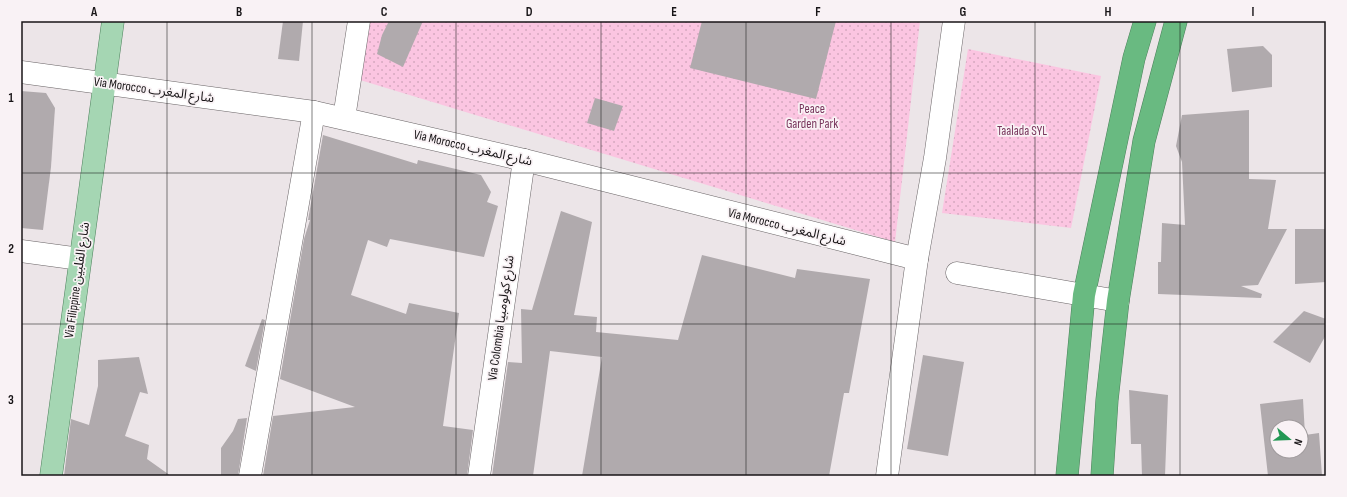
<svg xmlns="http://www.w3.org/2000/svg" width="1347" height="497" font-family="'Sofia Sans Condensed','Noto Sans Arabic',sans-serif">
  <defs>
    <pattern id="park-dots" width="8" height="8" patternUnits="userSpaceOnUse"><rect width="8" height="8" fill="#fbc5e1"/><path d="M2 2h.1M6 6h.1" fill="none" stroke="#d6a8c0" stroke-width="1.8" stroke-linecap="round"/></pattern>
  </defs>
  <rect width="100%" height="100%" fill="#ece5e8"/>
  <g fill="url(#park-dots)">
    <path d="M369,21H920L895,242L360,80Z"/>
    <path d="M968,49L1101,76L1071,228L942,213Z"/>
  </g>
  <g fill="#b0aaad" fill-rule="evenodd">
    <path d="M283,21H303L299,61L278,59Z"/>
    <path d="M389,21H423L403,67L377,54L382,35Z"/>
    <path d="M702,21H836L816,99L690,68Z"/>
    <path d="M1263,46L1272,55V87L1232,92L1227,49Z"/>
    <path d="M21,91L46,93L55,108L51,167L43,230L21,228Z"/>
    <path d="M595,98L623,106L614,131L587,123Z"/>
    <path d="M1249,110V179L1276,180L1268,229H1287L1258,285L1241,286L1262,294L1261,298L1158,294V262H1161L1162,223L1185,225L1182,162L1176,146L1182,115Z"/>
    <path d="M323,135L417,164L418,160L481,175L491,192L487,202L498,206L484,257L390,239L387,247L368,240L351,295L406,314L409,303L459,313L443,426L473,430L467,476H263L273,416L355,407L280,379L304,239L310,220H308Z"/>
    <path d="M561,211L592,222L574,315L597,317L596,332L678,340L702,255L795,278L797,269L870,279L849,393H844L829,476H582L602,357L550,351L533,476H492L508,362L522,363L521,309L532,310Z"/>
    <path d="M1295,229H1326V282L1295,284Z"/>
    <path d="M1304,311L1326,319V335L1310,363L1273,342Z"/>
    <path d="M262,319L265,320L256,371L245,366Z"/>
    <path d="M923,355L964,362L948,456L907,449Z"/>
    <path d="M139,357L148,394L140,392L125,436L149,445L147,459L171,476H64L71,419L89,425L98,386V360Z"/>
    <path d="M1129,390L1168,395L1165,476H1142L1141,444H1131Z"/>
    <path d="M1303,399L1305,435L1319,433L1322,476H1268L1260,404ZM1277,427H1301V451H1277Z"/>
    <path d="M247,418L238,476H221V448L233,431L238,419Z"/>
  </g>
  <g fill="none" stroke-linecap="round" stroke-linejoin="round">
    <g stroke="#696466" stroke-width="23">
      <g id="minor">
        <path d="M21,72L314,112L524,160L917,259"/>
        <path d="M344,118L359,21"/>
        <path d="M21,251L80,259"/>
        <path d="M957,273L1118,301"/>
        <path d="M250,476L314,112"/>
        <path d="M479,476L524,160"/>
        <path d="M887,476L917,259L935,158L954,21"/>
      </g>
    </g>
    <g stroke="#4d805c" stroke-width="23">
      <path id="major" d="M51,476L113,21"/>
    </g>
    <g stroke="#4d805c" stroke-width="23">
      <g id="highway">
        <path d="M1067,476L1084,295L1134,58L1145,21"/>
        <path d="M1102,476L1107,400L1118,301L1144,141L1176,21"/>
      </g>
    </g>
    <use href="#minor" stroke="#fff" stroke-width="22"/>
    <use href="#major" stroke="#a5d6b3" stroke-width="22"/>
    <use href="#highway" stroke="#69ba81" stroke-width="22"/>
  </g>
  <path fill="none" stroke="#181517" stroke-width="1" stroke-opacity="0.55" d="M167,21V476M312,21V476M456,21V476M601,21V476M746,21V476M891,21V476M1035,21V476M1180,21V476M21,173H1326M21,324H1326"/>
  <g text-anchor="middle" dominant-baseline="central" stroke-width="3.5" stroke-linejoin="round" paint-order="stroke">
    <g font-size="13" fill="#181517" stroke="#f9f2f5">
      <text transform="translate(154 90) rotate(8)">Via Morocco شارع المغرب</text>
      <text transform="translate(473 148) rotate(13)">Via Morocco شارع المغرب</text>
      <text transform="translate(787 227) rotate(14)">Via Morocco شارع المغرب</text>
      <text transform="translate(77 280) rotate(-82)">Via Filippine شارع الفلبين</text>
      <text transform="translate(501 318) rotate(-82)">Via Colombia شارع كولومبيا</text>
    </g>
    <g font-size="13" fill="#78355c" stroke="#f9f2f5">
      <text x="812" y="109">Peace<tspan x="812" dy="15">Garden Park</tspan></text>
      <text x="1022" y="131">Taalada SYL</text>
    </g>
  </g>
  <rect width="1347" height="497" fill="none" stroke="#f9f2f5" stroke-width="44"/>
  <g transform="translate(1289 439) rotate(109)"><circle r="19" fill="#f9f2f5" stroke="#9f9a9c"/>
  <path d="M0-3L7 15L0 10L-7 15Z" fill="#229753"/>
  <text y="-6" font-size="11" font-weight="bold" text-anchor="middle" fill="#181517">N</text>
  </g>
  <rect x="22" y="22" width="1303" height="453" fill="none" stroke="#181517" stroke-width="1.5"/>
  <g font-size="13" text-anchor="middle" font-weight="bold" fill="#181517">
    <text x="94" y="16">A</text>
    <text x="239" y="16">B</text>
    <text x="384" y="16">C</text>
    <text x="529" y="16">D</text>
    <text x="674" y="16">E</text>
    <text x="818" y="16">F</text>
    <text x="963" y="16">G</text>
    <text x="1108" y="16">H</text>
    <text x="1253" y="16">I</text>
    <text x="11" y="102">1</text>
    <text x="11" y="253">2</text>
    <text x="11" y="404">3</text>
  </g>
</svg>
